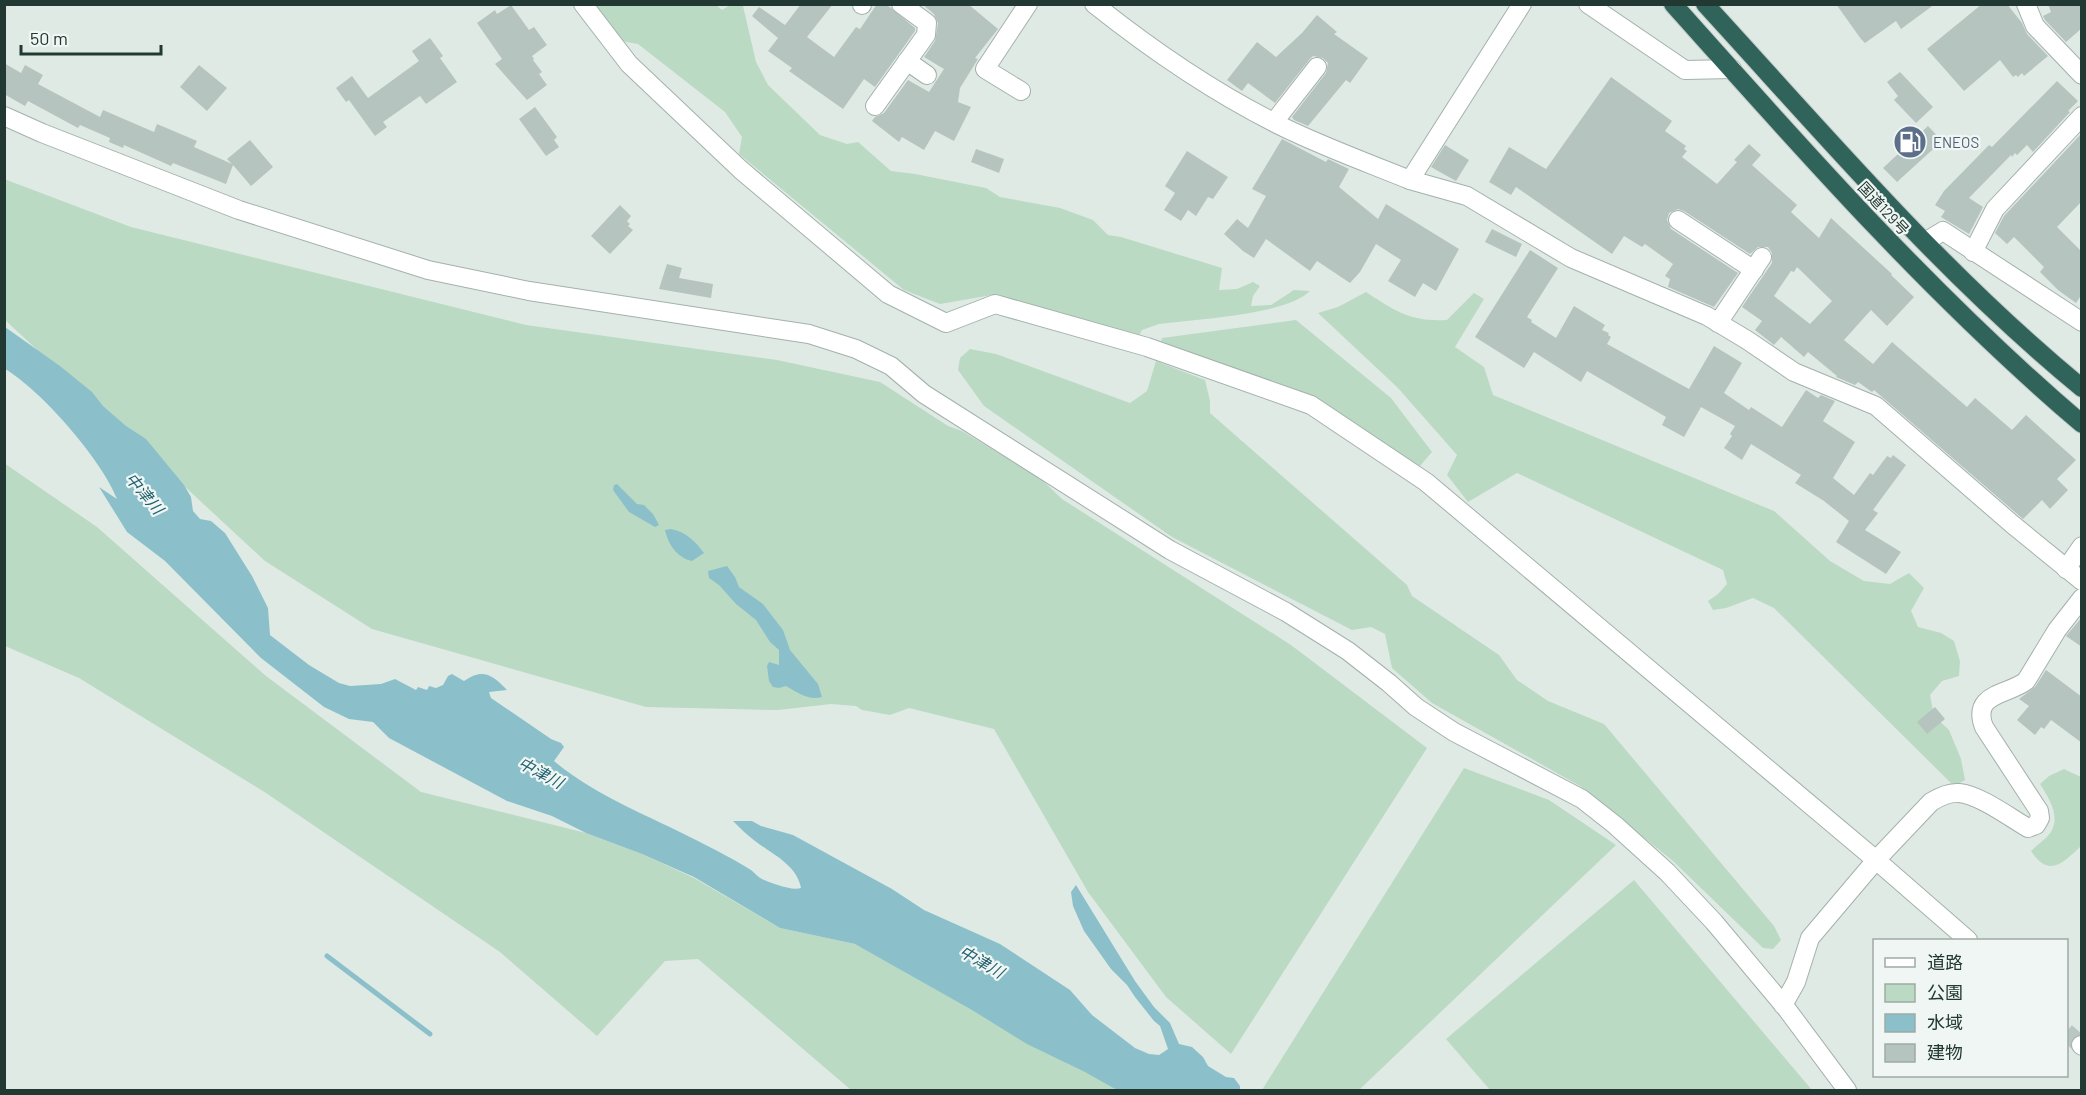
<svg xmlns="http://www.w3.org/2000/svg" width="2086" height="1095" font-family="Barlow,'Noto Sans JP',sans-serif">
  <rect width="100%" height="100%" fill="#e0eae5"/>
  <g fill="#badac3">
    <path d="M715,4L722,10L730,5L743,6L756,62L768,85L820,135L847,144L858,142L891,171L915,174L986,188L1000,197L1060,208L1093,220L1108,235L1121,237L1222,268L1219,290L1237,289L1253,282L1260,286L1253,296L1251,306L1271,305L1294,290L1310,291C1286,315 1195,319 1159,324L1142,330L1139,336L992,295L940,304L904,290L739,154L742,137L725,112L638,44L621,41L592,5Z"/>
    <path d="M4,179L131,227L526,325L777,360L880,382L948,426L962,431L1041,479L1062,499L1291,645L1427,748L1231,1054L1166,997L1088,892L994,729L909,708L890,715L862,710L856,706L831,704L778,710L646,707L372,629L265,561L5,320Z"/>
    <path d="M1366,292C1395,311 1411,322 1447,320L1474,293L1484,299L1455,347L1484,367L1493,395L1774,511L1830,561L1864,581L1890,584L1909,573L1924,588L1911,611L1918,627L1941,633L1954,641L1960,661L1959,676L1942,681L1930,695L1934,716L1949,730L1961,759L1965,780L1954,786L1774,608L1753,598L1726,608L1713,610L1708,601L1718,594L1727,584L1723,570L1517,473L1468,502L1447,475L1457,455L1398,388L1318,313L1338,307Z"/>
    <path d="M1296,320L1391,398L1432,452L1420,466L1310,398L1160,344L1162,338Z"/>
    <path d="M970,349L996,354L1130,403L1147,391L1156,361L1205,380L1210,401V413L1407,585L1412,596L1499,655L1517,680L1548,701L1604,724L1774,926L1781,940L1773,949L1763,948L1673,861L1580,786L1432,703L1392,668L1385,634L1371,627L1352,630L1172,537L984,406L958,370L960,358Z"/>
    <path d="M4,463L97,527L266,676L421,792L586,833L642,854L694,878L780,928L855,944L1068,1011L1115,1090H851L698,959L665,961L597,1036L500,952L266,793L79,678L5,646Z"/>
    <path d="M1464,768L1549,800L1616,845L1359,1090H1262Z"/>
    <path d="M2064,769L2081,777V846C2064,862 2049,879 2031,851C2037,845 2049,837 2052,830C2060,814 2048,797 2040,784L2049,776Z"/>
    <path d="M1634,880L1812,1090H1490L1446,1039Z"/>
  </g>
  <g fill="#8bc0cb">
    <path d="M5,327L60,366L92,392L103,406L126,426L146,439L184,485L191,497L193,511L200,519L211,521L225,533L252,576L268,608L270,635L309,665L339,683L350,686L381,684L395,679L416,690L418,687L427,690L429,686L436,688L443,685L448,676L452,674L464,681C482,668 492,674 507,690L489,692L491,698L551,739L561,743L564,747L554,761C597,797 650,816 698,841C716,850 735,860 751,870C755,873 758,877 762,879C771,883 791,891 801,888C797,865 772,854 755,841C747,835 740,828 733,821H752L761,826L793,835L892,889L924,910L1000,944L1070,990L1092,1015L1135,1048L1149,1054L1159,1055L1168,1049L1160,1026L1154,1021L1135,997L1127,985L1111,969L1084,931L1073,906L1071,892L1076,885L1135,981L1154,1007L1170,1023L1179,1044L1192,1047L1203,1057L1208,1066L1226,1077L1234,1078L1240,1086V1090H1117L1085,1072L1027,1044L972,1010L855,944L780,928L694,877L642,854L586,833L552,816L507,801L389,738L373,722L349,719L324,707L261,658L165,561L127,532L99,487L117,499C102,460 41,390 5,369Z"/>
    <path d="M617,484L637,504L644,505L653,514L659,525L655,527L629,512L613,490L614,485Z"/>
    <path d="M671,529C686,532 695,541 704,553L692,561C677,558 668,544 665,530Z"/>
    <path d="M727,566L735,577L739,587L763,604L783,630L790,650L818,684L822,697C808,701 797,692 786,686L779,688L773,687L769,681L767,666L769,662L779,665V650L770,642L756,620L736,604L719,585L709,578L708,571Z"/>
  </g>
  <g fill="none" stroke-linecap="round" stroke-linejoin="round">
    <path stroke="#8bc0cb" stroke-width="5" d="M327,956L430,1034"/>
  </g>
  <g fill="#b5c4be" fill-rule="evenodd">
    <path d="M801,4H833L807,37L834,57L856,27L860,29L877,4H885L891,8L915,28V31L875,87L864,79L843,109L789,71L792,68L768,51L778,38L752,16L759,7L785,25Z"/>
    <path d="M922,4H968L998,29L975,58L978,59L960,88L958,102L971,107L954,141L935,131L924,150L902,137L899,142L872,121L875,117L884,113L908,80L929,92L944,69L924,57L935,41L938,23L934,14Z"/>
    <path d="M1836,4H1935L1901,29L1896,21L1865,43L1861,39Z"/>
    <path d="M1982,4H2007L2022,23L2027,34L2048,56L2024,76L2022,73L2018,77L2016,75L2013,77L2000,60L1964,91L1927,49Z"/>
    <path d="M2048,4H2082V28L2066,42L2045,20L2043,16L2051,12Z"/>
    <path d="M511,5L529,30L534,27L547,45L532,56L534,59L533,60L542,72L539,74L547,85L527,100L495,64L502,59L477,23L495,10L497,14Z"/>
    <path d="M1317,15L1337,32L1334,34L1368,58L1350,83L1346,80L1308,126L1294,120L1292,117L1326,73L1328,63L1323,58L1313,56L1309,60L1275,103L1248,83L1242,91L1227,80L1257,42L1276,57L1302,33Z"/>
    <path d="M430,38L443,56L440,58L457,82L426,104L420,96L383,122L387,127L375,136L349,100L346,102L336,88L352,76L368,98L419,61L412,51Z"/>
    <path d="M4,63L21,73L25,65L43,75L38,84L100,117L103,110L154,132L157,124L197,141L194,147L232,164L227,159L250,140L273,167L251,186L233,165L226,184L173,163L171,166L124,145L123,148L109,142L110,138L80,125L78,128L28,101L25,106L4,94Z"/>
    <path d="M199,65L227,88L207,111L180,87Z"/>
    <path d="M1900,72L1933,107L1916,123L1894,100L1898,96L1887,82Z"/>
    <path d="M1611,77L1672,121L1665,131L1686,146L1684,149L1687,151L1682,157L1717,184L1737,162L1734,160L1749,144L1761,155L1752,165L1797,205L1791,212L1819,238L1831,218L1892,274L1891,275L1914,297L1887,326L1871,310L1844,340L1873,364L1892,342L1967,407L1975,398L2012,430L2026,415L2076,460L2057,479L2068,490L2050,509L2042,500L2023,519L1874,390L1872,392L1858,382L1855,385L1836,377L1837,376L1808,352L1804,357L1781,337L1774,345L1755,330L1762,321L1742,307L1772,263V253L1768,247H1758L1750,254L1684,211L1678,209L1669,213L1667,220L1671,229L1738,273L1714,307L1668,287L1670,279L1665,276L1673,264L1645,244L1642,247L1624,236L1612,254L1516,187L1511,195L1489,182L1509,147L1546,169ZM1797,267L1832,301L1810,324L1774,296L1791,271L1794,272Z"/>
    <path d="M2057,81L2078,101L2068,111L2070,112L2033,152L2027,145L2017,155L2015,153L2012,157L2011,155L1969,198L1983,207L1969,234L1941,217L1945,211L1935,205L1944,191L1989,145L1992,147Z"/>
    <path d="M535,107L557,137L554,140L559,147L546,156L519,119Z"/>
    <path d="M1928,126L1942,141L1897,182L1883,168Z"/>
    <path d="M2082,133V201L2057,227L2082,252V294L2076,303L2058,290L2040,272L2044,267L2014,237L2007,244L1995,233L2004,216Z"/>
    <path d="M1282,139L1326,162L1328,159L1349,169L1339,187L1378,219L1386,204L1459,249L1436,291L1423,283L1415,297L1388,281L1401,260L1376,244L1360,272L1350,283L1317,261L1310,271L1266,239L1254,258L1243,251L1224,234L1237,219L1248,228L1266,196L1252,189Z"/>
    <path d="M1445,145L1469,160L1456,181L1431,167Z"/>
    <path d="M976,149L1004,159L999,173L971,162Z"/>
    <path d="M1187,151L1228,177L1213,199L1208,197L1196,216L1188,210L1181,221L1164,210L1175,193L1165,186Z"/>
    <path d="M620,205L631,216L627,221L630,224L628,226L633,230L610,254L591,236Z"/>
    <path d="M1492,229L1522,244L1516,257L1485,242Z"/>
    <path d="M1530,250L1558,268L1527,317L1532,320L1531,322L1556,338L1574,306L1605,325L1602,330L1609,333L1608,335L1611,337L1607,344L1689,389L1714,346L1742,363L1724,393L1749,410L1751,407L1782,427L1806,390L1818,398L1821,395L1835,401L1823,421L1855,442L1833,478L1854,495L1870,473L1873,475L1887,456L1891,458L1893,455L1906,465L1873,510L1878,513L1865,530L1901,552L1886,574L1836,542L1849,521L1824,501L1795,483L1801,475L1751,444L1742,460L1724,448L1732,436L1730,434L1735,426L1701,407L1684,437L1662,425L1666,417L1587,371L1581,382L1534,352L1524,368L1475,337Z"/>
    <path d="M667,264L682,268L679,278L713,284L711,298L659,289Z"/>
    <path d="M2082,617V647L2066,636Z"/>
    <path d="M2046,670L2082,697V743L2051,720L2044,729L2041,727L2035,735L2017,720L2029,706L2019,699L2035,687Z"/>
    <path d="M1935,707L1945,719L1927,734L1917,722Z"/>
  </g>
  <g fill="none" stroke-linecap="round" stroke-linejoin="round">
    <path stroke="#bac6c1" stroke-width="18" stroke-dasharray="18 9" stroke-linecap="butt" d="M2066,1032L2081,1045"/>
    <g stroke="#a3b1ac" stroke-width="20">
      <g id="minor">
        <path d="M583,4L629,64L741,170L888,294L946,323L995,304L1147,347L1311,405L1426,482L1876,860L1968,940"/>
        <path d="M1094,4C1153,51 1216,94 1283,127C1324,147 1368,163 1410,180L1522,4"/>
        <path d="M1588,4L1685,70L1732,69"/>
        <path d="M2026,4L2035,26L2082,75"/>
        <path d="M862,5V4"/>
        <path d="M907,61L927,75"/>
        <path d="M1021,91L985,69L1028,4"/>
        <path d="M875,106L926,35L927,23L901,4"/>
        <path d="M4,116L42,133L239,210L428,270L529,291L809,334L856,349L891,366L924,394L1170,550L1286,612L1348,651L1389,683L1416,707L1454,732L1582,799L1615,825L1667,872L1714,922L1786,1008L1847,1090"/>
        <path d="M1274,122L1317,67"/>
        <path d="M1410,180L1467,196L1571,258L1707,316L1747,340L1794,372L1876,406L2012,524L2082,581"/>
        <path d="M1678,220L1754,270"/>
        <path d="M1925,242L1943,231L2082,322"/>
        <path d="M1973,252L1995,209L2082,116"/>
        <path d="M1718,323L1762,257"/>
        <path d="M2066,569L2082,546"/>
        <path d="M1783,1005L1796,982L1810,938L1876,860L1931,802C1939,797 1949,792 1959,793C1980,795 2009,817 2028,828L2036,825L2040,818L2039,811L1984,727C1971,693 2008,695 2026,681L2057,630L2082,598"/>
        <path d="M2081,1045L2082,1046"/>
      </g>
    </g>
    <g stroke="#c1c7c6" stroke-width="20">
      <g id="highway">
        <path d="M1673,4C1803,150 1933,297 2082,424"/>
        <path d="M1705,4C1826,136 1943,274 2082,388"/>
      </g>
    </g>
    <use href="#minor" stroke="#fff" stroke-width="18"/>
    <use href="#highway" stroke="#30635a" stroke-width="18"/>
  </g>
  <defs>
    <g id="fuel-disc" transform="scale(1.725)"><circle r="9.5" fill="#5c6f8a" stroke="#f0f6f3"/><path d="M-5.5-6h7V0h2V4h1.3V-2.5L3-4.5l.8-.8L6-3V5H2.5V1h-1V6h-7ZM-4.2-4.7v3.2H.2V-4.7Z" fill="#fff"/></g>
  </defs>
  <g fill-rule="evenodd">
    <use href="#fuel-disc" x="1910" y="142"/>
  </g>
  <g text-anchor="middle" dominant-baseline="central" stroke-width="4.5" stroke-linejoin="round" paint-order="stroke">
    <g font-size="15" fill="#4e5e75" stroke="#f0f6f3" text-anchor="start">
      <text x="1933" y="142">ENEOS</text>
    </g>
    <g font-size="15" fill="#223833" stroke="#f0f6f3">
      <text transform="translate(1884 208) rotate(47)">国道129号</text>
    </g>
    <g font-size="16" font-style="italic" fill="#206070" stroke="#f0f6f3">
      <text transform="translate(145 493) rotate(50)">中津川</text>
      <text transform="translate(541 772) rotate(28)">中津川</text>
      <text transform="translate(982 961) rotate(30)">中津川</text>
    </g>
  </g>
  <rect width="2086" height="1095" fill="none" stroke="#223833" stroke-width="12"/>
  <rect x="1873" y="939" width="195" height="138" fill="#f0f6f3" stroke="#9eaaa6" stroke-width="1.5"/>
  <rect x="1885" y="958" width="30" height="9" fill="#ffffff" stroke="#9eaaa6" stroke-width="1.5"/>
  <text x="1927" y="969" font-size="18" fill="#223833">道路</text>
  <rect x="1885" y="984" width="30" height="18" fill="#badac3" stroke="#9eaaa6" stroke-width="1.5"/>
  <text x="1927" y="999" font-size="18" fill="#223833">公園</text>
  <rect x="1885" y="1014" width="30" height="18" fill="#8bc0cb" stroke="#9eaaa6" stroke-width="1.5"/>
  <text x="1927" y="1029" font-size="18" fill="#223833">水域</text>
  <rect x="1885" y="1044" width="30" height="18" fill="#b5c4be" stroke="#9eaaa6" stroke-width="1.5"/>
  <text x="1927" y="1059" font-size="18" fill="#223833">建物</text>
  <path d="M21 45v9h140v-9" fill="none" stroke="#223833" stroke-width="3"/>
  <text x="30" y="45" font-size="18" fill="#223833" stroke="#f0f6f3" stroke-width="4.5" paint-order="stroke">50 m</text>
</svg>
